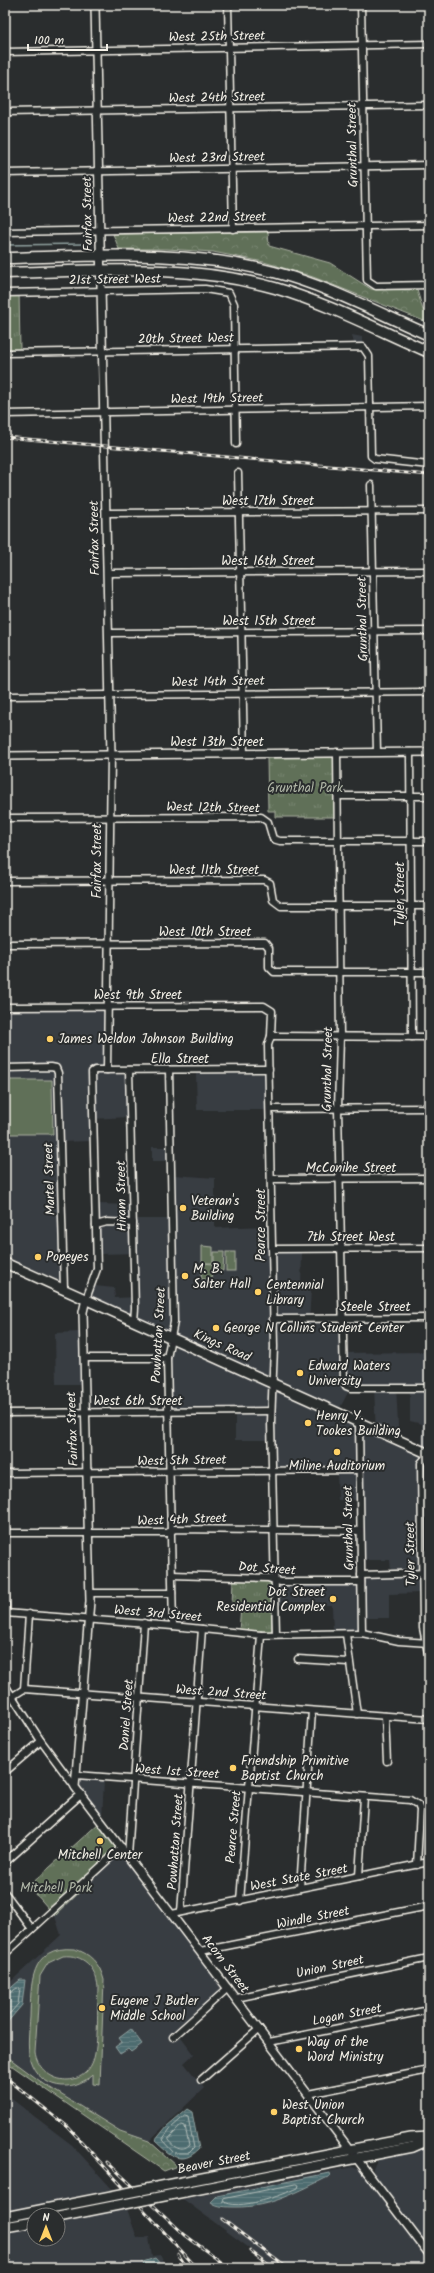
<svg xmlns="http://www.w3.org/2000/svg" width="434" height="2273" font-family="Kalam,sans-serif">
  <defs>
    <pattern id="forest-crowns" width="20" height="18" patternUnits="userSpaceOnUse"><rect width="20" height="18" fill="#607059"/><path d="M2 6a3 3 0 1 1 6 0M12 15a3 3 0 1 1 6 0" fill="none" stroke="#778571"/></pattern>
    <pattern id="park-tufts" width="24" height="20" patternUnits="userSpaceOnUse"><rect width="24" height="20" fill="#607059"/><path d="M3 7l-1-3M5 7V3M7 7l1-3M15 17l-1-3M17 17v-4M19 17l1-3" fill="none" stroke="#778571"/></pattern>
    <pattern id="water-rules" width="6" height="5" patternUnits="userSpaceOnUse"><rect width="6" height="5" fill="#4d6c6f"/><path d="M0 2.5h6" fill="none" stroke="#678184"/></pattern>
  </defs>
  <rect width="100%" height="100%" fill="#2a2d2e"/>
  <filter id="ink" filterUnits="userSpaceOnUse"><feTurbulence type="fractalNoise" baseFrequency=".025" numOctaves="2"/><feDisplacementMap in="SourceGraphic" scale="8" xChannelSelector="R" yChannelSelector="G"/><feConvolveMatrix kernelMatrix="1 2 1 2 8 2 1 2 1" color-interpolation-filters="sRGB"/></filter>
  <g filter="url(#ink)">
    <g fill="#393d43" fill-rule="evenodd">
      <path d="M352,335L362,337V343L354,344Z"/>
      <path d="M5,1009H105V1074L127,1075L129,1117L91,1119V1141L58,1142L60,1281L5,1257Z"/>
      <path d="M196,1074H264L267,1075L268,1110H197Z"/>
      <rect x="152" y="1147" width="16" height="14"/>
      <path d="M174,1175L215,1178V1228L268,1226L269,1252L302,1253L301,1285L311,1289L309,1321L336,1322L340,1327L341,1353L429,1352V1558L426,1559V1569L391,1571L390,1560H363L362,1500H338L337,1468H275L274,1440H235V1408L172,1407L170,1355L176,1346L178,1335L91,1296L95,1286L114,1288L115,1298L139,1297L137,1253L99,1254L97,1204L131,1205L132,1219H170ZM352,1385H374L376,1435L335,1417ZM396,1385H410V1421L422,1424V1445L414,1453L399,1446Z"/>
      <path d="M79,1332L81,1384H56L55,1333Z"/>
      <path d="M418,1575L419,1593L389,1594V1618H359V1630L333,1631L332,1605H278V1585L364,1584L365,1577Z"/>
      <path d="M80,1777L104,1779L102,1818L79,1788Z"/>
      <path d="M121,1852L225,1987L175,2029L194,2054L184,2063L204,2088L149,2141L120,2131L44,2084L5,2055V1987L61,1935L55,1916Z"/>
      <path d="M5,2094L72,2145L112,2189L5,2212Z"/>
      <path d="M429,2147V2249L374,2174L373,2169L377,2160L384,2157Z"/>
      <path d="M352,2167L360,2170L366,2177L429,2259V2268H276L183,2199ZM330,2176L287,2197L244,2208Z"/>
      <path d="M127,2209L137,2238L149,2237L152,2256L160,2255L167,2268H5V2231L34,2225V2239H58V2222Z"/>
    </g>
    <g fill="#607059" stroke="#aab0a0" fill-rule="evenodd">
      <path d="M5,1080H52L53,1134H5Z"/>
      <path d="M202,1246L213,1247V1263H202Z"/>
      <path d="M214,1252H224L223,1271H214Z"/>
      <rect x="226" y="1252" width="9" height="19"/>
      <path d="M202,1263L213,1264L212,1280L201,1279Z"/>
      <path d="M74,1949C90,1953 100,1964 104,1980L100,2085L93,2084V2074C73,2094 39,2089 30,2060C27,2046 29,2031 30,2017C31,1985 29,1945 74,1949ZM63,1956C83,1954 96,1967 98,1987C97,2006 99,2045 93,2061C81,2092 39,2082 35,2052L40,1976L48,1963Z"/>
    </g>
    <g fill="url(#forest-crowns)" stroke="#aab0a0">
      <path d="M268,232L269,246L330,263L371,289L417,290L423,310H429V323L313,277L264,262L213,252L167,249H119L113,234Z"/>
      <path d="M5,2055L44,2084L120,2131L149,2141L177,2166L164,2171L5,2061Z"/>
    </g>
    <g fill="url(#park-tufts)" stroke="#aab0a0">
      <path d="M5,290H19L20,350H5Z"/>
      <path d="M335,756V817H275V811H268L267,758Z"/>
      <path d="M233,1580L270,1581L272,1584V1633L239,1631L241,1606L232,1605Z"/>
      <path d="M99,1823L121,1852L55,1916L29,1886Z"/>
    </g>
    <g fill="url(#water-rules)" stroke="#90a19f">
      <path d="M20,1980H25L22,2005L5,2025V1993Z"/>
      <path d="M131,2029L142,2044L131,2052L128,2049L120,2054L115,2047L122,2042L119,2038Z"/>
      <path d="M187,2109L192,2112L199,2149C181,2167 170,2155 155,2141L167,2126Z"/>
      <path d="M329,2173L330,2176C299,2191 270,2208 235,2207C227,2207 217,2207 211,2202L217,2196Z"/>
      <path d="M155,2258L164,2268H144L143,2262Z"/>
    </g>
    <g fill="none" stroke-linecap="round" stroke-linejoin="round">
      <g stroke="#b1bcb8" stroke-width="1">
        <path d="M5,1996L17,1988L20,1989L18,2004L5,2019"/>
        <path d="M185,2116L188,2117L194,2148L189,2153H174L162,2140L170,2129Z"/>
        <path d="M182,2125L185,2126L189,2146C182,2153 173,2147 168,2140Z"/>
        <path d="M296,2184L299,2185L298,2188C283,2195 237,2212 223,2201L224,2199Z"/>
      </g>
      <path stroke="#90a19f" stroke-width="1.5" d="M5,245L84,244"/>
      <g stroke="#f4f1e8" stroke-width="9">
        <g id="minor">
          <path d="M228,5L233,229"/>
          <path d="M361,5L367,280L376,286L429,285"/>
          <path d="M5,52L429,44"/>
          <path d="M5,112L429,105"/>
          <path d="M5,173L429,165"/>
          <path d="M5,232L429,225"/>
          <path d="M5,293L205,289L229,293L234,304L236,444"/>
          <path d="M5,353L363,347L369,356L371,456L375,459L429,465"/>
          <path d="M5,414L429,406"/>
          <path d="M238,473L244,754"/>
          <path d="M371,485L377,752"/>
          <path d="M106,513L429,511"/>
          <path d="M108,573L429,571"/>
          <path d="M109,633L429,631"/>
          <path d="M7,696L429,692"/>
          <path d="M337,752L340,1037L338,1109L344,1382L346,1386L351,1388H429"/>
          <path d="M410,752L412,1037"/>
          <path d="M338,796H429"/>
          <path d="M5,818L261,817L268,822L273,839L280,841H429"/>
          <path d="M5,881L264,880L270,883L273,900L281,906H429"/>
          <path d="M5,944L265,943L269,948V967L274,972H429"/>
          <path d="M5,1007L264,1006L272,1011L271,1036L268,1045L274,1347L271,1422L276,1634"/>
          <path d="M271,1036L429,1037"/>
          <path d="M5,1068L51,1067L56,1068L58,1073L64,1289"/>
          <path d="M107,1070L111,755"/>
          <path d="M129,1070L135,1308L134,1321"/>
          <path d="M169,1070L174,1322L167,1358L173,1626"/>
          <path d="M270,1109L429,1108"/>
          <path d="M272,1179L429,1178"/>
          <path d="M96,1225L107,1222L133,1223"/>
          <path d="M272,1249L429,1248"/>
          <path d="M86,1299L97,1269L92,1072L95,1070L269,1069"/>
          <path d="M273,1319L429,1318"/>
          <path d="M84,1358H167"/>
          <path d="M5,1413L271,1411"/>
          <path d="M359,1422L362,1633"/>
          <path d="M429,1454L421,1463L423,1628L429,1658"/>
          <path d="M5,1473L359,1470"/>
          <path d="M5,1533H167L175,1529L360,1531"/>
          <path d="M5,1571L6,1613"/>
          <path d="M172,1575L268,1578L280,1582H361"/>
          <path d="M361,1575L429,1573"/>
          <path d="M90,1593H172"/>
          <path d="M5,1613L173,1626L261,1635L362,1633L399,1641L429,1643"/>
          <path d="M346,1634L357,1714"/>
          <path d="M298,1659L348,1662"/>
          <path d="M5,1685L41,1741L75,1787"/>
          <path d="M24,1689L29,1614"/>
          <path d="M13,1696L24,1689L429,1719"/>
          <path d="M385,1716L387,1761"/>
          <path d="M5,1772L41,1741"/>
          <path d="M76,1775L410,1800L418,1805L420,1810L417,1865"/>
          <path d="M128,1856L144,1623"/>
          <path d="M359,1876L364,1797"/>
          <path d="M300,1888L312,1711"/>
          <path d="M5,1893L32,1929"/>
          <path d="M240,1901L261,1635"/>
          <path d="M181,1912L202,1629"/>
          <path d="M172,1914L429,1862"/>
          <path d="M201,1951L429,1906"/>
          <path d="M5,1954L122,1847"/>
          <path d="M236,1998L429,1958"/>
          <path d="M173,2037L228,1988"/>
          <path d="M269,2042L429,2010"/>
          <path d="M201,2080L259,2029"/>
          <path d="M308,2094L429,2070"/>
        </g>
      </g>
      <g stroke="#f4f1e8" stroke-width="10">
        <g id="tertiary">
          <path d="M95,5L111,755"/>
          <path d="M5,756L429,752"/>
          <path d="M86,1299L83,1312L90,1601L75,1787L429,2254"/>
          <path d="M5,1862L81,1794"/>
        </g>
      </g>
      <g stroke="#f4f1e8" stroke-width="12">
        <g id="primary">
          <path d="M5,1263L429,1454"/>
          <path d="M223,2174L411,2138L429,2137"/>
          <path d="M225,2184L413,2147L429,2140"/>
          <path d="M5,2217L45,2209"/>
          <path d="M5,2227L34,2222"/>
        </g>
      </g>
      <g stroke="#f4f1e8" stroke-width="13">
        <g id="trunk">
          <path d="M5,258C95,256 186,249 274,272C328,286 378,313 429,335"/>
          <path d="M5,273C95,271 188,263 275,288C329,304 378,330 429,352"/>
        </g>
      </g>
      <use href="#minor" stroke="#2a2d2e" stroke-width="6"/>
      <use href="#tertiary" stroke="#2a2d2e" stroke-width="7"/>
      <use href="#primary" stroke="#2a2d2e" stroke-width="9"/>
      <use href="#trunk" stroke="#2a2d2e" stroke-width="10"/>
      <g stroke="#f4f1e8" stroke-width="3">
        <g id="rail">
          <path d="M5,437L429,475"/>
          <path d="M5,2077L68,2127L197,2268"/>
          <path d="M107,2162L185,2235L229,2268"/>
          <path d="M222,2219L287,2268"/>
          <path d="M250,2251L273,2268"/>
          <path d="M178,2254L187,2268"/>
        </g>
      </g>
      <use href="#rail" stroke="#2a2d2e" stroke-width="1.5" stroke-dasharray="4.5" stroke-linecap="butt"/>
      <g stroke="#f4f1e8" stroke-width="12" stroke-linecap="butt">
        <g id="primary-bridge">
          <path d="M45,2209L223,2174"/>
          <path d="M58,2217L225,2184"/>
        </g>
      </g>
      <use href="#primary-bridge" stroke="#2a2d2e" stroke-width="9"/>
    </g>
  </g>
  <g fill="#ffd166" stroke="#2a2d2e" stroke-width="1.5">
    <circle cx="50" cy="1039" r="4"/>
    <circle cx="183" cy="1208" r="4"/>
    <circle cx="38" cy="1257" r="4"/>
    <circle cx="185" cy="1276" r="4"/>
    <circle cx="258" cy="1292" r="4"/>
    <circle cx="216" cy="1328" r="4"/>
    <circle cx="300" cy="1373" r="4"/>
    <circle cx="308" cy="1423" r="4"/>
    <circle cx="337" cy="1452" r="4"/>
    <circle cx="333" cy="1599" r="4"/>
    <circle cx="233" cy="1768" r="4"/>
    <circle cx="100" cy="1841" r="4"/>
    <circle cx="102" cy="2008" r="4"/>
    <circle cx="299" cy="2049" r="4"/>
    <circle cx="274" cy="2112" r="4"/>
  </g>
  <g text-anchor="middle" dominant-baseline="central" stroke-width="4" stroke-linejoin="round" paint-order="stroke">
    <g font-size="13" fill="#f4f1e8" stroke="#2a2d2e">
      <text transform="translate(217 37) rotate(-1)">West 25th Street</text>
      <text transform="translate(217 98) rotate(-1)">West 24th Street</text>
      <text transform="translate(353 145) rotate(-91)">Grunthal Street</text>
      <text transform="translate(217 158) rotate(-1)">West 23rd Street</text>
      <text transform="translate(88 214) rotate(-91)">Fairfax Street</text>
      <text transform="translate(217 218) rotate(-1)">West 22nd Street</text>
      <text transform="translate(115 280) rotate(-1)">21st Street West</text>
      <text transform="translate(186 339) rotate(-1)">20th Street West</text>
      <text transform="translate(217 399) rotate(-1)">West 19th Street</text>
      <text x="268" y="501">West 17th Street</text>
      <text transform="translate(95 538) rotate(-91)">Fairfax Street</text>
      <text x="268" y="561">West 16th Street</text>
      <text transform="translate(363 619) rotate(-91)">Grunthal Street</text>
      <text x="269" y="621">West 15th Street</text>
      <text transform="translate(218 682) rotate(-1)">West 14th Street</text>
      <text x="217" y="742">West 13th Street</text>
      <text transform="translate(213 808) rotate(1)">West 12th Street</text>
      <text transform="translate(97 861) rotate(-90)">Fairfax Street</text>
      <text x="214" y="870">West 11th Street</text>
      <text transform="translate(400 894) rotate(-90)">Tyler Street</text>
      <text x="205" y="932">West 10th Street</text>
      <text x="138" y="995">West 9th Street</text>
      <text x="180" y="1059">Ella Street</text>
      <text transform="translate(328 1069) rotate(-89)">Grunthal Street</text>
      <text x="351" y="1168">McConihe Street</text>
      <text transform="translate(50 1179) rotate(-92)">Martel Street</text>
      <text transform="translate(122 1196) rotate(-91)">Hiram Street</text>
      <text transform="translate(261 1225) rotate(-90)">Pearce Street</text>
      <text x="351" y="1237">7th Street West</text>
      <text x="375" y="1307">Steele Street</text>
      <text transform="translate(159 1335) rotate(-87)">Powhattan Street</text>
      <text transform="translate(222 1346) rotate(24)">Kings Road</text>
      <text x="138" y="1401">West 6th Street</text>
      <text transform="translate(73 1429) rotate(-92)">Fairfax Street</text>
      <text transform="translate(182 1461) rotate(-1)">West 5th Street</text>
      <text transform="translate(182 1520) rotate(-2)">West 4th Street</text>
      <text transform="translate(349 1528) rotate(-91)">Grunthal Street</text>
      <text transform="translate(411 1554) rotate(-91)">Tyler Street</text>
      <text transform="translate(267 1569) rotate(4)">Dot Street</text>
      <text transform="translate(158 1614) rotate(5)">West 3rd Street</text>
      <text transform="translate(221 1693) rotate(4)">West 2nd Street</text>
      <text transform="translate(127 1715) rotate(-86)">Daniel Street</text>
      <text transform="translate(177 1772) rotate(4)">West 1st Street</text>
      <text transform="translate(234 1827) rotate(-85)">Pearce Street</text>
      <text transform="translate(176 1842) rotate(-86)">Powhattan Street</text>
      <text transform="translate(299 1878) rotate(-11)">West State Street</text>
      <text transform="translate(313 1918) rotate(-11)">Windle Street</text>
      <text transform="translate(225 1964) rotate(53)">Acorn Street</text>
      <text transform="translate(330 1967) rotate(-12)">Union Street</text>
      <text transform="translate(347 2015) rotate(-11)">Logan Street</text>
      <text transform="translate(214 2163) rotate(-11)">Beaver Street</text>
    </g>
    <g font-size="13" fill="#b1b7a8" stroke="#2a2d2e">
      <text x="305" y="788">Grunthal Park</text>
      <text x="56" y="1888">Mitchell Park</text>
    </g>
    <g font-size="13" fill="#f4f1e8" stroke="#2a2d2e" text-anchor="start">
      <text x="58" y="1039">James Weldon Johnson Building</text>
      <text x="191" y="1201">Veteran's<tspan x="191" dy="15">Building</tspan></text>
      <text x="46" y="1257">Popeyes</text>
      <text x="193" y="1269">M. B.<tspan x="193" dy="15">Salter Hall</tspan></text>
      <text x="266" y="1285">Centennial<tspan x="266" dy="15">Library</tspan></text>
      <text x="224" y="1328">George N Collins Student Center</text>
      <text x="308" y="1366">Edward Waters<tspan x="308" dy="15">University</tspan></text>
      <text x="316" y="1416">Henry Y.<tspan x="316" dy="15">Tookes Building</tspan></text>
      <text x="337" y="1466" text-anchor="middle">Miline Auditorium</text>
      <text x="325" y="1592" text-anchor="end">Dot Street<tspan x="325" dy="15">Residential Complex</tspan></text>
      <text x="241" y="1761">Friendship Primitive<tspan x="241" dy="15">Baptist Church</tspan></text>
      <text x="100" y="1855" text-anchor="middle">Mitchell Center</text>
      <text x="110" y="2001">Eugene J Butler<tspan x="110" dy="15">Middle School</tspan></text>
      <text x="307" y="2042">Way of the<tspan x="307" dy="15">Word Ministry</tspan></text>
      <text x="282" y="2105">West Union<tspan x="282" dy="15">Baptist Church</tspan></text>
    </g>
  </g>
  <rect width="434" height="2273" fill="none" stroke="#2a2d2e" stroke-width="20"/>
  <rect x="10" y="10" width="414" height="2253" fill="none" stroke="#f4f1e8" stroke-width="1.5" filter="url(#ink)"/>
  <g transform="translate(46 2227)"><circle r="19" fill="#2a2d2e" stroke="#7b7b78"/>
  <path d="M0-3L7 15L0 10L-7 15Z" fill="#ffd166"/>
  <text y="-6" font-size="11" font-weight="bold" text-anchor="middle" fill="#f4f1e8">N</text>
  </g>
  <path d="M28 44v6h79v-6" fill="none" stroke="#f4f1e8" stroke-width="2"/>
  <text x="34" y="44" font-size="12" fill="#f4f1e8" stroke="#2a2d2e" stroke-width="3" paint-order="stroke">100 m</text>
</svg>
